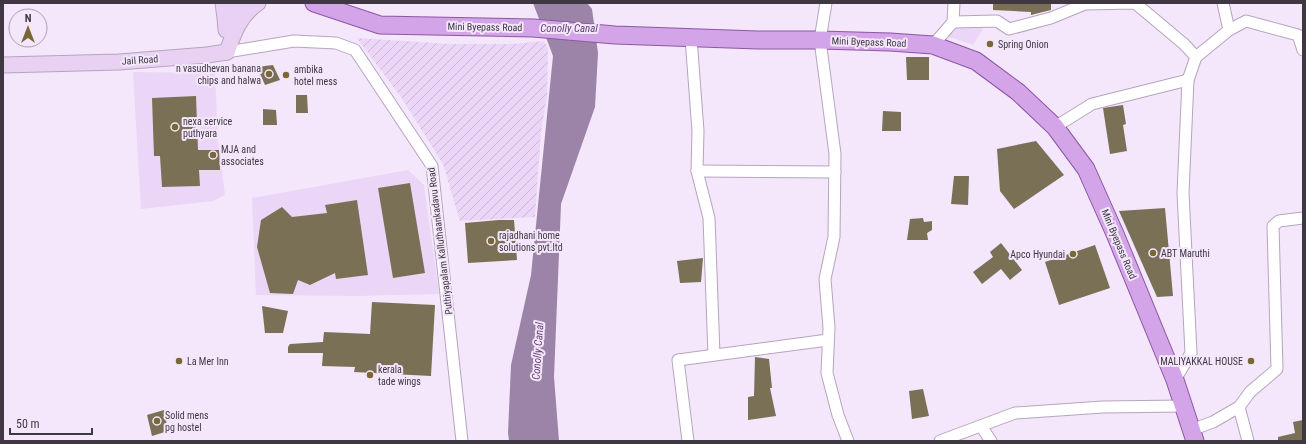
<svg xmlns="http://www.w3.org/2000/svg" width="1306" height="444" font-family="'Roboto Condensed',sans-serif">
  <defs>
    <pattern id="industrial-furrows" width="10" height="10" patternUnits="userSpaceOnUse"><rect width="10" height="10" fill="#ecd6f7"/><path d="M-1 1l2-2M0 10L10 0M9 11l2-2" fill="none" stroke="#cbb8d5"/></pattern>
  </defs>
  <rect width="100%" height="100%" fill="#f4e6fb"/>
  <g fill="#ecd6f7">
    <path d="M986,24L973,45L947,36L953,28L962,25Z"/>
    <path d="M133,72L215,73L218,141L225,195L213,201L141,209Z"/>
    <path d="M408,170L424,185L439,294L358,296L256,295L252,198Z"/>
  </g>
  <path fill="url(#industrial-furrows)" d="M357,38L450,44H513L544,41L548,48L547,96L541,132L535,217L460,221L443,164L403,100Z"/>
  <path fill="#9c84a8" d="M533,3H587L592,9L598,53L595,107L561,204L554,377L559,441H509L508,433L511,365L531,275L553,56Z"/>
  <g fill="#7a7056">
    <path d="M993,3H1051V10L1031,15V12L993,10Z"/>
    <path d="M906,57H929V80H907Z"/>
    <path d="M273,65L280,80L265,85L257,67Z"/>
    <path d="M296,95H307L308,113H296Z"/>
    <path d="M196,96L198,150H219L220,170H199L200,186L162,187L160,156H154L152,98Z"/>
    <path d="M1123,105L1126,124L1123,125L1127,151L1110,154L1103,108Z"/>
    <path d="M263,109L276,110L277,125H263Z"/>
    <path d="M883,111L901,112V131H882Z"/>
    <path d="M1036,141L1064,175L1014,209L1000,191L997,149Z"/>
    <path d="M954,176H969L968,205L951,204Z"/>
    <path d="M410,183L425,273L393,278L378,188Z"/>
    <path d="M357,200L368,275L336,279L335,273L310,285L298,280L293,294L270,293L257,247L261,220L282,207L292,217L327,213L325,205Z"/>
    <path d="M1165,208L1173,296L1157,297L1119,211Z"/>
    <path d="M923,218L924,222L932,221V230L927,233L928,240H907L910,219Z"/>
    <path d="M499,220H514L517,260L468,263L465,223Z"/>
    <path d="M1001,243L1022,270L1010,280L1001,269L982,284L973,272L993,257L990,252Z"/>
    <path d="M1095,245L1110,288L1059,305L1045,262Z"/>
    <path d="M703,258L701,282L680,283L677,261Z"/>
    <path d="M372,302L435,305L431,376L354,372L355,367L322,366L323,353H288V347L290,344L323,342L324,332L370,334Z"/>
    <path d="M262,306L288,311L283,333H265Z"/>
    <path d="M755,357L769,359L772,388H770L776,416L748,420V397L754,396Z"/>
    <path d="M923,389L929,416L912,419L909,391Z"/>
    <path d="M164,410L168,431L152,436L147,415Z"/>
    <path d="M1303,420V441H1278V437L1295,433L1293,422Z"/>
  </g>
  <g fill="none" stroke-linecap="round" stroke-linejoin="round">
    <g stroke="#b5a5be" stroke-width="13">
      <g id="street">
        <path d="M826,3L820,40L835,154L834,237L825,279L829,328L827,373L838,415L848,441"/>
        <path d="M1223,3L1229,30"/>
        <path d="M953,22L997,21L1009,29L1051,18L1085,4L1135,3L1184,44L1196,57"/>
        <path d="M691,38L698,131L697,171L709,218L714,355"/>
        <path d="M933,45L953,22L954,3"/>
        <path d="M227,52L294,41L336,43L355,50L432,166L462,441"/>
        <path d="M1188,80L1196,57L1229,30L1246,21L1298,35L1303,50"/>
        <path d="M1055,127L1092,104L1188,80L1183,193L1191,353L1175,380"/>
        <path d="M697,171L835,172"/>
        <path d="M1239,407L1248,441"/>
        <path d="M981,426L991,441"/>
        <path d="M1191,430L1213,422L1239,407L1250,392L1277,369L1273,226L1279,221L1303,218"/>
        <path d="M688,441L678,360L828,340"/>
        <path d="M940,441L1015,413L1103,407L1184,406"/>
      </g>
    </g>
    <g stroke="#b5a5be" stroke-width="17">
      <g id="secondary">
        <path d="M223,3L225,18L226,30"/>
        <path d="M230,29L237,3"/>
        <path d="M227,52C234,32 240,15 258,3"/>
        <path d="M3,65L119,62L207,55L227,52"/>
      </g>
    </g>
    <g stroke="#8c57a4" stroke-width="19">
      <path id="primary" d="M314,3L380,25L533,28L615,35L758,40H820L890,42L933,45L976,61L1018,92L1055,127L1086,169L1115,234L1175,380L1195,441"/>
    </g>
    <use href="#street" stroke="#fff" stroke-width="11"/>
    <use href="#secondary" stroke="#e9d1f3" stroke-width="15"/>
    <use href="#primary" stroke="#d3a4e8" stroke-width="17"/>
  </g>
  <g fill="#796735" stroke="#f4e6fb" stroke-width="1.5">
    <circle cx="990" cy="44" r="4"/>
    <circle cx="269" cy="74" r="4"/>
    <circle cx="286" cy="75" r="4"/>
    <circle cx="175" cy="127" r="4"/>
    <circle cx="213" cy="155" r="4"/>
    <circle cx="491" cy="241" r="4"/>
    <circle cx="1153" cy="253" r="4"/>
    <circle cx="1073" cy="254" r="4"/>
    <circle cx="179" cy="361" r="4"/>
    <circle cx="1251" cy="361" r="4"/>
    <circle cx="370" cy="375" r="4"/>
    <circle cx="157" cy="421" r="4"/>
  </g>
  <g text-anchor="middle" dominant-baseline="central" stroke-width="4" stroke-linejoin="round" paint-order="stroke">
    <g font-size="10" fill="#3f3842" stroke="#f4e6fb">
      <text transform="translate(485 27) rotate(1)">Mini Byepass Road</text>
      <text transform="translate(869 42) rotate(2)">Mini Byepass Road</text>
      <text transform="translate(140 60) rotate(-4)">Jail Road</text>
      <text transform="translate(440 241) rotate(-97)">Puthiyapalam Kalluthaankadavu Road</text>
      <text transform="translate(1119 244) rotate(67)">Mini Byepass Road</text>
    </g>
    <g font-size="10" fill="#3f3842" stroke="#f4e6fb" text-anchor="start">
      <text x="998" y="44">Spring Onion</text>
      <text x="261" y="68" text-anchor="end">n vasudhevan banana<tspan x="261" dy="12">chips and halwa</tspan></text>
      <text x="294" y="69">ambika<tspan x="294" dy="12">hotel mess</tspan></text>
      <text x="183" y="121">nexa service<tspan x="183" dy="12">puthyara</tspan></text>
      <text x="221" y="149">MJA and<tspan x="221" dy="12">associates</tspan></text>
      <text x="499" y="235">rajadhani home<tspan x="499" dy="12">solutions pvt.ltd</tspan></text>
      <text x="1161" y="253">ABT Maruthi</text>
      <text x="1065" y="254" text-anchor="end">Apco Hyundai</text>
      <text x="187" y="361">La Mer Inn</text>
      <text x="1243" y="361" text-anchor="end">MALIYAKKAL HOUSE</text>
      <text x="378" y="369">kerala<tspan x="378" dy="12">tade wings</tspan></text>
      <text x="165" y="415">Solid mens<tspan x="165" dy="12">pg hostel</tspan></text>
    </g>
    <g font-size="11" font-style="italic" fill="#654375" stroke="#f4e6fb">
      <text x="569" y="28">Conolly Canal</text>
      <text transform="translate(538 351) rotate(-86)">Conolly Canal</text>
    </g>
  </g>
  <rect width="1306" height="444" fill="none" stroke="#3f3842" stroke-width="8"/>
  <g transform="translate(28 28)"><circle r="19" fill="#f4e6fb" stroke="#aca0b1"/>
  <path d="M0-3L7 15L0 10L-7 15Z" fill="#796735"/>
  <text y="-6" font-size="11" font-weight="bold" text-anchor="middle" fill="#3f3842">N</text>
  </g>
  <path d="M10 428v6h82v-6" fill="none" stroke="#3f3842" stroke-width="2"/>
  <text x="16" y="428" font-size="12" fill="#3f3842" stroke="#f4e6fb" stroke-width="3" paint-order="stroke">50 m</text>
</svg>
